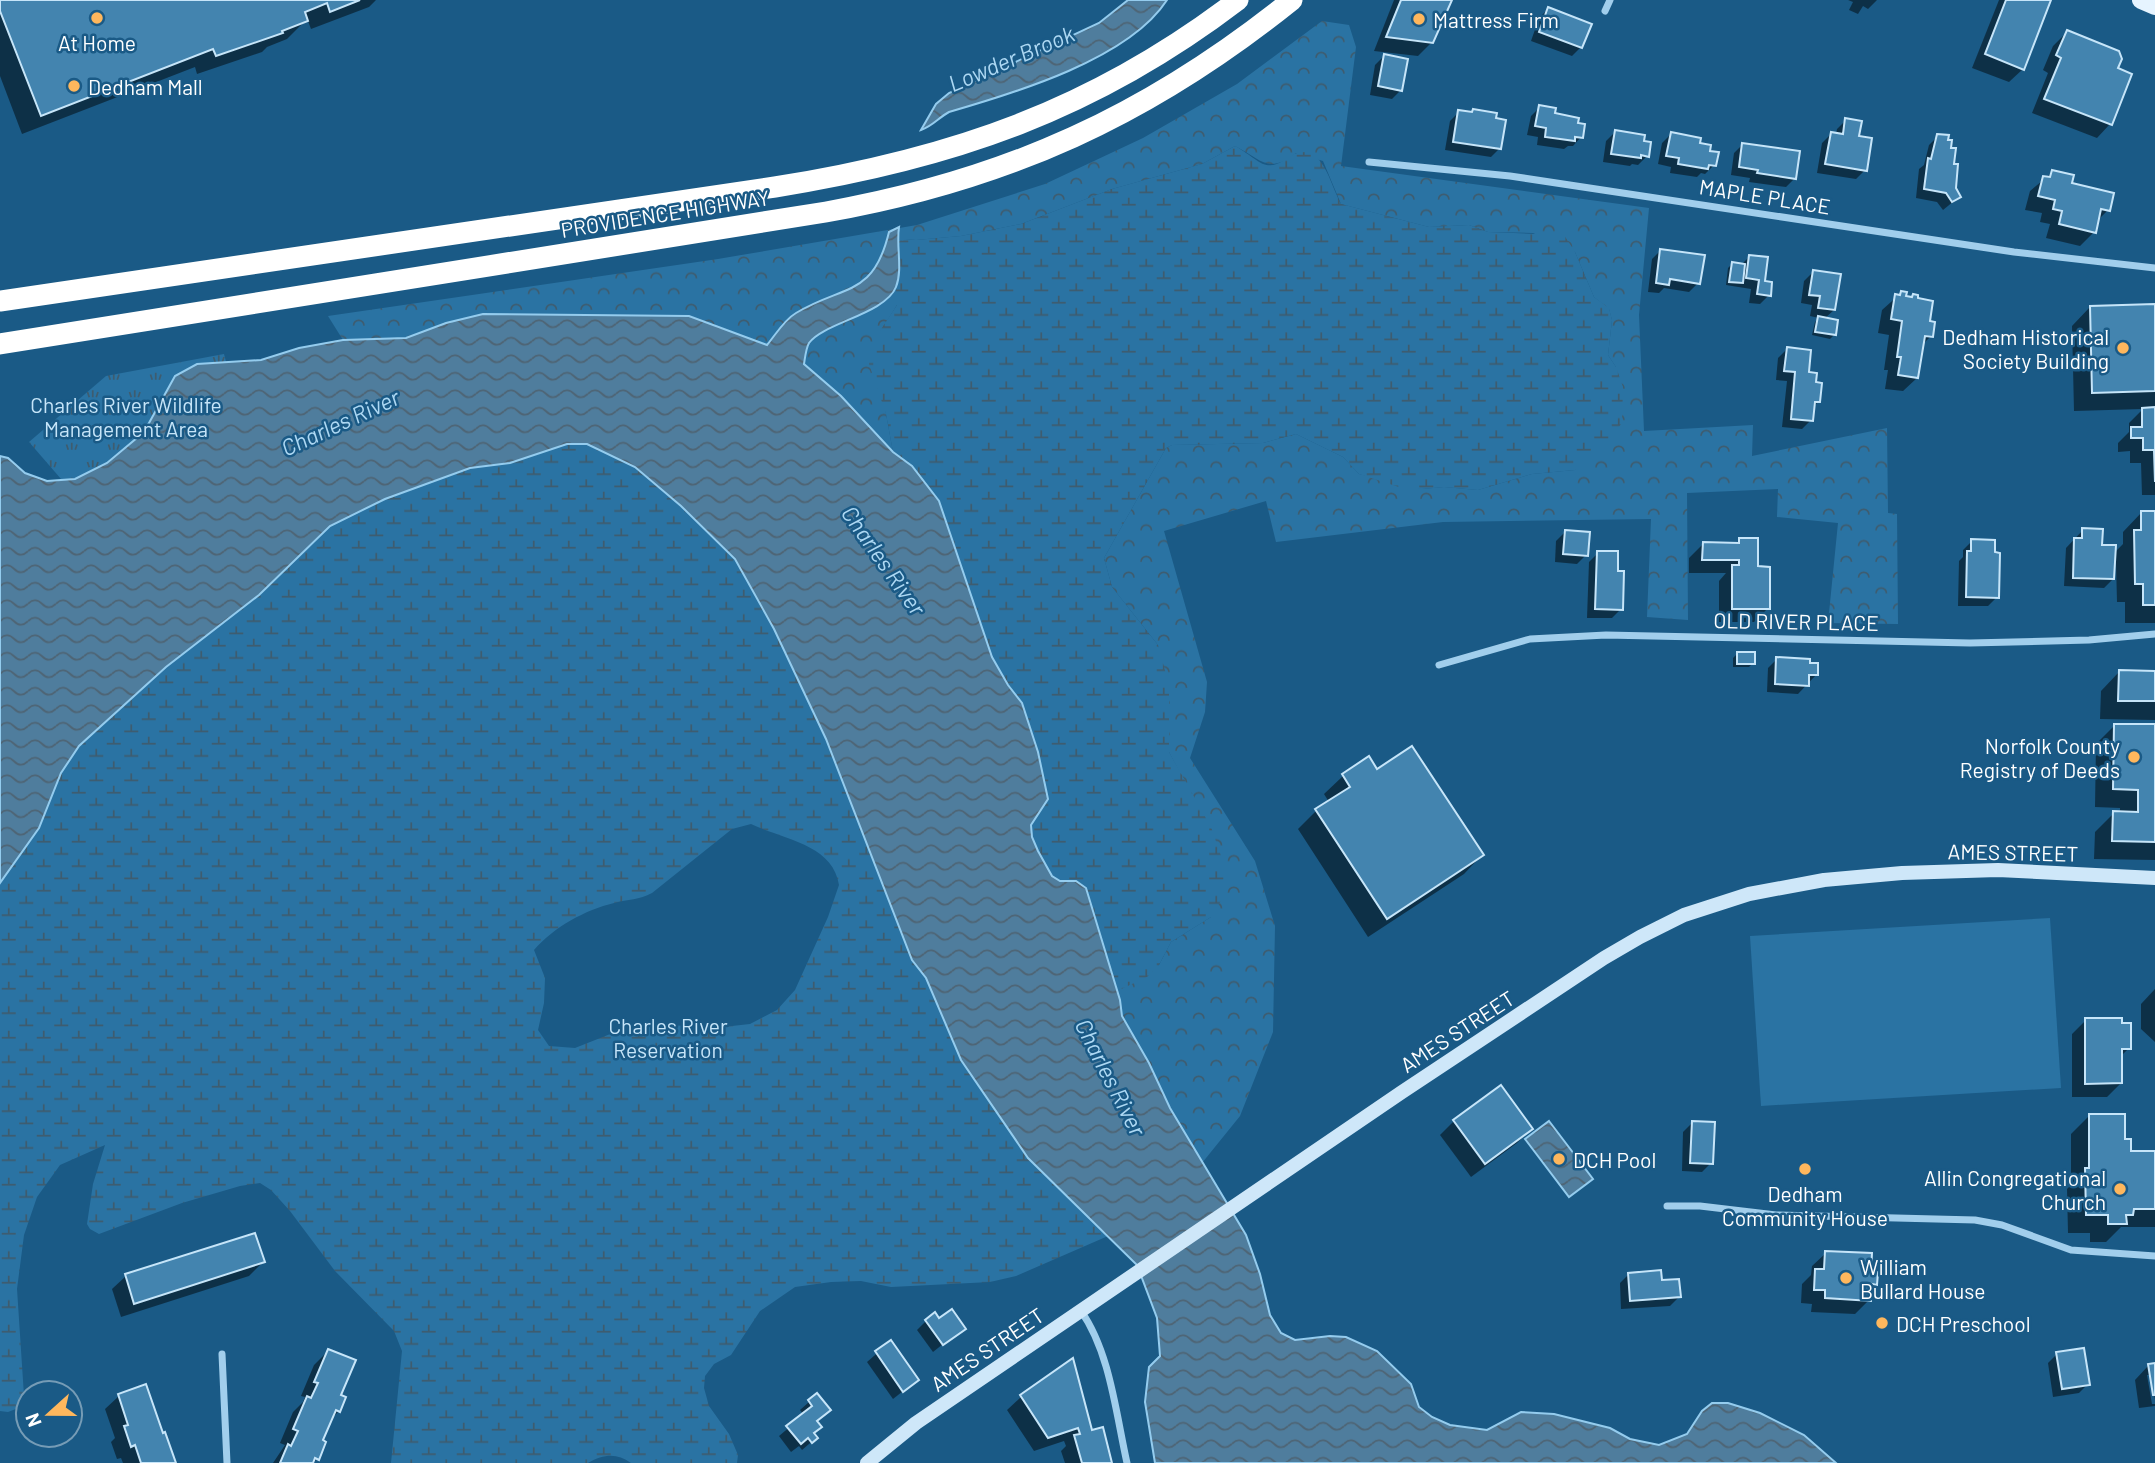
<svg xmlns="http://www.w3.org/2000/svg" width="2155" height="1463" font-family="Barlow,sans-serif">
  <defs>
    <pattern id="grass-tufts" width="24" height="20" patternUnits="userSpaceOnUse" patternTransform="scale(1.75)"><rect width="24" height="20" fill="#2a73a3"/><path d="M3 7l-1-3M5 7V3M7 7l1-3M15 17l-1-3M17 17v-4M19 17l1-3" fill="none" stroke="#3e5c6f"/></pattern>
    <pattern id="forest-crowns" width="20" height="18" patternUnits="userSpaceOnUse" patternTransform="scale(1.75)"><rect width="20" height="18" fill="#2a73a3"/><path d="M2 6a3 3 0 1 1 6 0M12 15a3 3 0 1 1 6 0" fill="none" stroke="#3e5c6f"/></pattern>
    <pattern id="wetland-marsh" width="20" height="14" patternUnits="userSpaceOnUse" patternTransform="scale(1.75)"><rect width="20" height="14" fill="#2a73a3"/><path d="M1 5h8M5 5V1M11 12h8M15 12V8" fill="none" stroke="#3e5c6f"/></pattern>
    <pattern id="water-waves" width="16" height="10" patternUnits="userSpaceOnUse" patternTransform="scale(1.75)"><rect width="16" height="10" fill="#4f7d9d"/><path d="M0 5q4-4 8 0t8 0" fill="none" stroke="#4e6474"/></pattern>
  </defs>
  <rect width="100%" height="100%" fill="#1a5a86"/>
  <path fill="url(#grass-tufts)" d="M224,354L234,393L68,487L29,442L106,376Z"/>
  <path fill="url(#forest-crowns)" fill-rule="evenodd" d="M1322,21L1349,25L1356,47L1341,166L1649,208L1639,315L1644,431L1753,425L1752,456L1887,428L1888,513L1897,514L1898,624L1828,623L1838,523L1777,517L1778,489L1687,493L1688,620L1647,617L1651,519L1443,522L1276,542L1266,501L1164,531L1207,682L1205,712L1190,758L1255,861L1275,926L1273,1032L1240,1116L1202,1163L689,316L483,314L446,323L406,338L343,340L328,316L718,259L917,225L1045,184L1143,138L1237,84ZM1235,146C1261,159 1268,175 1296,153L1323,161L1341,204L1429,227L1469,225L1488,232L1533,233L1575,252L1594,297L1609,309L1612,320L1608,355L1616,367L1575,470L1532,474L1478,490L1444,487L1422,489L1359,474L1343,457L1296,434L1263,443L1172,445L1166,448L1104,558L1112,587L1158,645L1169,752L1178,769L1211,917L1171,942L1159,965L1117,991L1086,888L893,452L873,343L897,305L905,239L916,240L961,236L1021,224L1112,189L1202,164Z"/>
  <g fill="url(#wetland-marsh)" fill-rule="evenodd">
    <path d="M1235,146C1243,150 1258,162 1263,164C1275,169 1285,159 1294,154C1299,152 1305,152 1311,152C1328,165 1331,185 1341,204L1429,227L1469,225L1488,232L1564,235L1575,252L1594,297L1609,308L1612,320L1608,355L1616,367L1623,387L1622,422L1606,450L1575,470L1532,474L1478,490L1444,487L1422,489L1402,488L1359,474L1343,457L1296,434L1263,443L1172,445L1166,448L1104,558L1112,587L1158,645L1169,685V752L1211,827L1228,876L1222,899L1211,917L1171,942L1159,965L1147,977L1117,991L1086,888L1076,881H1060L1052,876L1038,851L1032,837L1031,825L1048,799L1038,752L1022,703L1008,685L992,657L966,581L912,466L893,452L886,414L869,364L872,343L897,305L893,248L905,239L916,240L961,236L1021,224L1112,189L1202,164Z"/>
    <path d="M567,444H587L635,467L681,506L735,559L774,629L826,739L912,960L926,978L961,1060L1028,1158L1108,1236L1016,1276L990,1282L891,1287L861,1281L831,1282L795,1287L760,1311L731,1355L714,1364L705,1376L704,1388L709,1406L729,1434L738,1455L737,1463H631C617,1453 604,1454 588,1463H391L402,1351L394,1331L335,1271L290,1211L271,1190L260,1183L240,1186L182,1203L99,1234L90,1229L87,1224L93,1184L105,1145L60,1165L37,1197L24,1235L17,1289L24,1396L21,1407L8,1412L0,1411V883L39,829L61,773L79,746L166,667L259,595L330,526L385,499L470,468L510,463ZM751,824C782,839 833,844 839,885L828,917L795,990L777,1010L750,1024L714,1028L656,1024L628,1027L575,1048L549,1046L538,1030L544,1003L545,978L534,950C554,927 585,910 614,903C628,899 639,900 652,893L732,829Z"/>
  </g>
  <path fill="#2a73a3" d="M2050,918L2061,1088L1761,1106L1750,936Z"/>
  <g fill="url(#water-waves)" stroke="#94ccee" stroke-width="2">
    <path d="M1128,0H1167C1129,59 1015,93 949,112C938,118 933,126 921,130L936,104L949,93L1099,23Z"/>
    <path d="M899,227C896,247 903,269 896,287C885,314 823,323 809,343C806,348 805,358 804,364L841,396L893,452L912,466L939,501L992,657L1008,685L1022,703L1038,752L1048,799L1031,825L1032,837L1038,851L1052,876L1060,881H1076L1086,888L1120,1000L1122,1016L1149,1063L1170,1108L1246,1235L1260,1274L1270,1315L1281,1333L1295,1340L1330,1336L1346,1337L1377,1351L1411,1384L1419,1407L1432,1417L1450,1425L1487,1430L1521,1412L1554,1414L1610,1428L1630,1439L1659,1445L1687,1434L1702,1411L1712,1403H1728L1760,1413L1804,1435L1836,1463H1155L1145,1402L1149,1367L1160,1356L1157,1318L1137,1265L1028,1158L961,1060L926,978L912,960L826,739L774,629L735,559L681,506L635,467L587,444H567L510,463L470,468L385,499L330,526L259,595L166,667L79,746L61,773L39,828L0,883V456L8,458L25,473L47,481L75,479L107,463L144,432L175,376L197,364L261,360L299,348L343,340L406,338L446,323L483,314L689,316L767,345C776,334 784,320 796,313C844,284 873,298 889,232Z"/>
    <path d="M1549,1121L1593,1179L1569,1197L1525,1139Z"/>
  </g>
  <g fill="#0007">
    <path d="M0,0H376L369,7L311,29L308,21L304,22L287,39L267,47L262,52L197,74L195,67L22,134L0,76Z"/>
    <path d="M1394,0H1450L1432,42L1418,56L1374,51Z"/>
    <path d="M1848,0H1877L1868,9L1863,6L1858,14L1849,10L1853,2Z"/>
    <path d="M1999,0H2049L2023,69L2009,82L1972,68Z"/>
    <path d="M1548,9L1581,47L1572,56L1531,41L1539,18Z"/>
    <path d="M2067,32L2116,69L2110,124L2097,138L2032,113L2048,73L2043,70L2053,46Z"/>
    <path d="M1384,56L1401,90L1392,99L1370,95L1375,65Z"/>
    <path d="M1540,107L1553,114L1581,137L1573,146H1568L1564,149L1537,145L1538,137L1527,135L1531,116Z"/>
    <path d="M1459,112L1500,148L1491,157L1445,150L1450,121Z"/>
    <path d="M1846,120L1857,137L1865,170L1856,179L1817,173L1822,143L1831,134H1836L1837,129Z"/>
    <path d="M1615,132L1642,142L1647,156L1638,165L1632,164L1630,166L1603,162L1606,141Z"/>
    <path d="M1671,134L1698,145L1708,152L1714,165L1705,174L1701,173L1697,177L1670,173L1671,167L1658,164L1662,143Z"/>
    <path d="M1938,136L1954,188L1959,197L1943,210L1937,202L1916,198L1919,169L1924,165L1929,145Z"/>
    <path d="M1743,144L1795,178L1786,187L1749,182L1750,178L1731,175L1734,153Z"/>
    <path d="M2053,172L2108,210L2096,222L2094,232L2080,246L2046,238L2050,224L2040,222L2042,213L2025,210L2030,191Z"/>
    <path d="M1661,250L1698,283L1689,292L1664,288L1659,293L1648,292L1652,259Z"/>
    <path d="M1749,257L1769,295L1760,304L1749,303L1751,289L1726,285L1728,268L1732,264L1741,265Z"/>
    <path d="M1813,272L1834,310L1824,319L1834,335L1830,339L1812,335L1815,322L1819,318L1810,316L1812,305L1801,303L1804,281Z"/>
    <path d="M1901,293L1904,298L1911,299L1928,323L1931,336L1921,346L1917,378L1903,391L1885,389L1888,370H1884L1889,335L1878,333L1882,310Z"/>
    <path d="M2155,305V495H2142L2141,463H2130V451L2118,452V443L2129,432V423L2143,409L2074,411L2072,326L2090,307Z"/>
    <path d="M1787,349L1807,374L1819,401L1813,407L1811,420L1802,429L1782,427L1787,381L1776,380L1778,358Z"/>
    <path d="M2141,513H2155V623H2125V602H2117L2116,563H2113V579L2104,588L2064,586L2066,548L2083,530L2100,546L2114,553L2123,544V532Z"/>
    <path d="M1565,532L1586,555L1577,564L1555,562L1556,541Z"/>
    <path d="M1740,540L1756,568L1768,608L1754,622H1719V581L1726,573H1689V558L1703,544H1735Z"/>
    <path d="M1972,541L1997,597L1988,606H1958L1959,561L1963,557V550Z"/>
    <path d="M1598,553L1621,609L1612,618H1587L1589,562Z"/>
    <path d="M1737,654L1753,663L1749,667H1733V658Z"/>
    <path d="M1777,659L1816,675L1798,694L1767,692L1768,668Z"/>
    <path d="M2119,672L2155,673V720L2100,719L2101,691Z"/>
    <path d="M2115,725L2155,726V860L2094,859L2095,832L2114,813H2120V808L2095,807L2096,744Z"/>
    <path d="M1369,759L1377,771L1482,855L1464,874L1368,937L1298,829L1316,811L1329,802L1324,794L1343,776Z"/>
    <path d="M2155,989V1042L2141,1029V1004Z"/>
    <path d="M2086,1020L2129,1048L2120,1057L2121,1083L2107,1097H2072V1034Z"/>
    <path d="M2089,1116L2123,1141L2130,1153H2155V1227H2121L2106,1242H2090V1233H2068L2067,1189L2071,1185V1134Z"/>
    <path d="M1454,1121L1531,1129L1517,1143L1471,1177L1440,1135Z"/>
    <path d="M1692,1123L1711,1163L1702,1172L1682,1171L1683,1132Z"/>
    <path d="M1826,1253L1869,1273L1876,1284L1870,1290L1869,1300L1855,1314L1811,1312L1812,1304L1801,1303L1802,1284L1811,1275L1812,1266Z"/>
    <path d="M263,1262L249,1276L121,1317L112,1289L126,1276Z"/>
    <path d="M1629,1274L1660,1282L1679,1297L1670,1306L1621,1309L1620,1283Z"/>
    <path d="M939,1320L963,1328L933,1352L917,1330L926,1321Z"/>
    <path d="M890,1342L917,1380L893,1399L867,1362Z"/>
    <path d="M328,1351L339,1396V1411L330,1420L321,1441L317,1459L313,1463H273L285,1445L280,1443L293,1412L303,1402L305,1397L301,1396L314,1365Z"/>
    <path d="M2057,1354L2088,1384L2079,1393L2053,1397L2048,1363Z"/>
    <path d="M1072,1361L1091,1432L1110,1463H1065L1061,1451L1066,1446L1064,1441L1034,1451L1007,1410L1021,1397Z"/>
    <path d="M2155,1365V1400L2151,1375H2147L2152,1404H2155V1406L2139,1408L2135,1380L2148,1366Z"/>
    <path d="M817,1395L813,1434L816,1438L802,1450L799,1446L791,1452L779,1436L804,1415L800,1410Z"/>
    <path d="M119,1396L173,1463H123L121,1458L117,1459L111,1442L115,1438L105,1409Z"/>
  </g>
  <g fill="#4384af" stroke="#c6e5f9" stroke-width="2">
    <path d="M0,0H360L330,12L327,3L305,12L308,21L282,31L283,33L216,56L213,49L41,116L0,11Z"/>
    <path d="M1401,0H1452L1433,43L1386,37Z"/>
    <path d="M2006,0H2051L2024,70L1985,54Z"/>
    <path d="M1548,7L1592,24L1582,48L1539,32Z"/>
    <path d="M2067,30L2119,51L2122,59L2118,68L2132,74L2112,125L2044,99L2061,58L2056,55Z"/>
    <path d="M1384,54L1408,59L1402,91L1378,86Z"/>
    <path d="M1539,105L1556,108L1555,113L1579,118L1578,123L1585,124L1583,138L1575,137V141L1545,137L1546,128L1535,126Z"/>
    <path d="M1473,109L1497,113L1496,118L1506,120L1501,149L1453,142L1458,110L1472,112Z"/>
    <path d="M1845,118L1862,121L1859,136L1872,138L1867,171L1825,164L1831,132L1843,134Z"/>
    <path d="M1615,130L1645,135L1644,141L1651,142L1649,157L1641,155V158L1611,154Z"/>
    <path d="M1671,132L1701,138L1700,143L1711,145L1710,151L1719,152L1716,166L1709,165L1708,169L1678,164L1679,158L1666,156Z"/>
    <path d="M1937,134L1949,135L1948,140H1952L1951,148H1956L1954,164H1958L1956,188L1961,197L1952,202L1946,193L1924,189L1928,158L1931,159Z"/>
    <path d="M1742,143L1800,151L1796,179L1757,173L1758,170L1739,167Z"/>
    <path d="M2052,170L2074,175L2072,183L2114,193L2110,211L2101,209L2096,233L2059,224L2062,211L2053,209L2055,200L2038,196L2043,176L2050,177Z"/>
    <path d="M1660,249L1705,255L1700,284L1670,279L1669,285L1656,283Z"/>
    <path d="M1749,255L1768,257L1765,281L1772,282L1771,296L1757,294L1759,280L1746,278Z"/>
    <path d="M1732,262L1745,264L1743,283L1729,282Z"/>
    <path d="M1813,270L1841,274L1835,310L1818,308L1820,296L1809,295Z"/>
    <path d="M1901,291L1907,292L1906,296L1912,297L1913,294L1918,295V298L1933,301L1930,321L1935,322L1933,337L1925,336L1918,378L1898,375L1901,357H1897L1902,321L1891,319L1895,294L1900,295Z"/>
    <path d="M2155,304V391L2092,393L2090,306Z"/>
    <path d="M1818,316L1838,320L1836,335L1815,332Z"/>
    <path d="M1787,347L1811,350L1809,372L1817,373L1816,382L1822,383L1820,402H1815L1813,421L1791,419L1795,372L1784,371Z"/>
    <path d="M2155,407V482L2154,450H2143V438H2131V427H2142V408Z"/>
    <path d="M2141,511H2155V605H2143V584H2135L2134,530H2141Z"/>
    <path d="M2082,528L2103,529L2102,545H2116L2114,579L2073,578L2074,538H2082Z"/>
    <path d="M1565,530L1590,532L1588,556L1563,554Z"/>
    <path d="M1739,538H1758V566L1770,567V609H1732V565H1739V560H1702L1703,542L1739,543Z"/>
    <path d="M1971,539L1995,540V552L2000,553L1999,598L1966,597L1967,551H1971Z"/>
    <path d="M1597,551H1618V571H1624L1623,610L1595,609Z"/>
    <rect x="1737" y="652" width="18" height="12"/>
    <path d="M1776,657L1810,659V663H1818V675H1809V686L1775,684Z"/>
    <path d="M2119,670L2155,671V701H2118Z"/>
    <path d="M2114,724H2155V842L2112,841L2113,811L2138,812V790L2113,789Z"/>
    <path d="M1412,746L1484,855L1387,919L1315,809L1350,787L1342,774L1369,756L1377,769Z"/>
    <path d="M2085,1018H2122V1023H2131V1049H2122V1083L2085,1084Z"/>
    <path d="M1501,1085L1533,1129L1485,1164L1453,1120Z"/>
    <path d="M2089,1114H2125V1139H2131V1151H2155V1209H2134L2133,1215H2126L2127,1224H2108V1215H2086L2085,1168H2089Z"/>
    <path d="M1692,1121L1715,1122L1713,1164L1690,1163Z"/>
    <path d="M255,1233L265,1262L134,1304L125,1274Z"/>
    <path d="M1825,1251L1872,1253L1871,1272H1878L1877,1285L1872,1284L1871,1301L1825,1298V1290H1814L1815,1269H1824Z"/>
    <path d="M1661,1270L1662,1280L1679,1279L1681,1297L1630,1301L1628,1273Z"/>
    <path d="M952,1309L966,1329L943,1345L925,1320L935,1312L939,1318Z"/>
    <path d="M891,1340L919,1380L903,1392L875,1351Z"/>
    <path d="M2084,1348L2090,1385L2062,1389L2056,1352Z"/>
    <path d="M328,1349L356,1360L341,1395L346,1397L340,1412L336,1410L323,1440L326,1442L319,1460L315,1458L313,1463H280L288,1444L291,1446L298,1431L293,1429L307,1396L311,1398L318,1383L314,1382Z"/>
    <path d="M1073,1358L1092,1430L1103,1427L1112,1463H1082L1074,1435L1080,1434L1078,1428L1048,1438L1020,1395Z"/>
    <path d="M2155,1363V1395H2153L2148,1364Z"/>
    <path d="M146,1384L163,1433L165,1432L176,1463H141L135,1445L131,1447L124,1426L128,1425L118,1394Z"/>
    <path d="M817,1393L831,1410L817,1421L822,1427L814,1433L818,1438L812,1443L808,1438L801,1444L786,1426L812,1406L808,1400Z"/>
  </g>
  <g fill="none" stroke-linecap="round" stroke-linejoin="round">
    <g stroke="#a1ceec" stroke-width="7">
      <path d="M1605,11L1610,0"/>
      <path d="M1369,162L1510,176L2014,252L2155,268"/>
      <path d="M1439,665L1530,639L1606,635L1970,643L2089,640L2155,634"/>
      <path d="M1667,1206H1700L1776,1215L1975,1220L2002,1225L2071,1250L2155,1256"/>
      <path d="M1081,1311C1110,1352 1116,1414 1127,1463"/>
      <path d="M222,1354L227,1463"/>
    </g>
    <path stroke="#cee7f9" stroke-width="14" d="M867,1463L916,1423L1402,1092L1604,958L1640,937L1684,915L1749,894L1824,880L1902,873L1998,870L2155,878"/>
    <path stroke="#e6f4ff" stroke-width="18" d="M2141,0L2155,6"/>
    <g stroke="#fff" stroke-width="21">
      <path d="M0,301L775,187C952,159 1094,110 1238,0"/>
      <path d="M0,344L826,212C1007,180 1149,115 1292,0"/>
    </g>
  </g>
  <g fill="#feb75d" stroke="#1a5a86" stroke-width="2.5">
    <circle cx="97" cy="18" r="7"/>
    <circle cx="1419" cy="19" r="7"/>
    <circle cx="74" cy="86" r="7"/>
    <circle cx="2123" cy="348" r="7"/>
    <circle cx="2134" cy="757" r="7"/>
    <circle cx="1559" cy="1159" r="7"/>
    <circle cx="1805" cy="1169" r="7"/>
    <circle cx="2120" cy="1189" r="7"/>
    <circle cx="1846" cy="1278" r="7"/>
    <circle cx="1882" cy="1323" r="7"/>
  </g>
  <g text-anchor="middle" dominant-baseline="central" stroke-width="5" stroke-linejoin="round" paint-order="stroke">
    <g font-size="21" fill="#fff" stroke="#1a5a86" text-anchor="start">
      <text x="1433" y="19">Mattress Firm</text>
      <text x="97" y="42" text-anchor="middle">At Home</text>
      <text x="88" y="86">Dedham Mall</text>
      <text x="2109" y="336" text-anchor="end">Dedham Historical<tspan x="2109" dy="24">Society Building</tspan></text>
      <text x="2120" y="745" text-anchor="end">Norfolk County<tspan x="2120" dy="24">Registry of Deeds</tspan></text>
      <text x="1573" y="1159">DCH Pool</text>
      <text x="2106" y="1177" text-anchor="end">Allin Congregational<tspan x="2106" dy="24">Church</tspan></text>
      <text x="1805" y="1193" text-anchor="middle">Dedham<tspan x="1805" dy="24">Community House</tspan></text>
      <text x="1860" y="1266">William<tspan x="1860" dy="24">Bullard House</tspan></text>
      <text x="1896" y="1323">DCH Preschool</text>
    </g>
    <g font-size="21" fill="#fff" stroke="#1a5a86">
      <text transform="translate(1765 196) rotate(9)">MAPLE PLACE</text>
      <text transform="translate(665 213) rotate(-9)">PROVIDENCE HIGHWAY</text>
      <text transform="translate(1796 621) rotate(1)">OLD RIVER PLACE</text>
      <text transform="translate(2013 852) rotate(1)">AMES STREET</text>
      <text transform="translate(1457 1031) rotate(-33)">AMES STREET</text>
      <text transform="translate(987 1349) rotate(-34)">AMES STREET</text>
    </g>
    <g font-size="21" fill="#c6e5f9" stroke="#1a5a86">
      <text x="126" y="404">Charles River Wildlife<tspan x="126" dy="24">Management Area</tspan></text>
      <text x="668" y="1025">Charles River<tspan x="668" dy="24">Reservation</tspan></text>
    </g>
    <g font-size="23" font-style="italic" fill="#add8f3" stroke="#1a5a86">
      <text transform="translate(1011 58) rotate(-23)">Lowder Brook</text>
      <text transform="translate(340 422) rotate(-25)">Charles River</text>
      <text transform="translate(884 560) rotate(55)">Charles River</text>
      <text transform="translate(1111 1077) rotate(63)">Charles River</text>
    </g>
  </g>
  <g transform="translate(49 1414) rotate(249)"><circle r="33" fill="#1a5a86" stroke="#769cb6" stroke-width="2"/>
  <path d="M0-5L12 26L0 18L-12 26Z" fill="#feb75d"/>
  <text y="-10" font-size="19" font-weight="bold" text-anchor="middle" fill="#ffffff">N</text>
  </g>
</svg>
